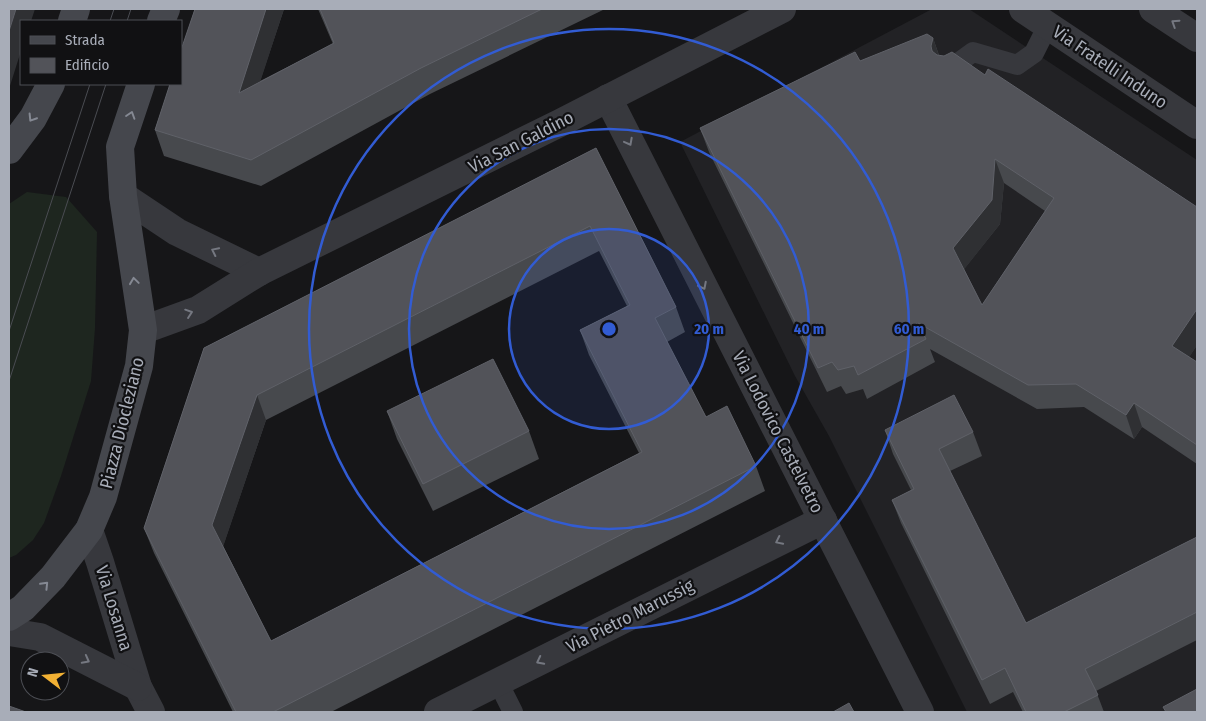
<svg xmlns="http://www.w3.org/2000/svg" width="1206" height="721" font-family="'Fira Sans Condensed',sans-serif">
  <rect width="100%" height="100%" fill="#161618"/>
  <path fill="#222225" d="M932,9H969L1197,160V712H967L829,436L795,376L680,142Z"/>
  <path fill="#1e261f" d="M27,192L66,197L97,232L95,328L91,381L61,476L44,523L33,540L16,555L9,558V204Z"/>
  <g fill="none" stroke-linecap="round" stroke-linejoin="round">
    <g stroke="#37383d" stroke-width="20">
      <path d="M951,68L973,52L1017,65L1034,53L1048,25"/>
      <path d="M498,682L513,712"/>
    </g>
    <g stroke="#37383d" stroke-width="28">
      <path d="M608,98L920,712"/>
      <path d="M123,196L177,232L259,272"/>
      <path d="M143,330L198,310L259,272L560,123L782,9"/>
      <path d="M89,530L100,562L138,687L151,712"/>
      <path d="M9,632L40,637L138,687"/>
      <path d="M438,712L823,520"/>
    </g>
    <g stroke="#37383d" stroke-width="28">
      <path d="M1023,9L1197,125"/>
      <path d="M1153,9L1197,38"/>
    </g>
    <g stroke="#45474d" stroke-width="28">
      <path d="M72,21L76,9"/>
      <path d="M161,21L166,9"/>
      <path d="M9,150L33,118L51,84"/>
      <path d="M9,617L23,608L53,577L89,530L103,497L139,366L143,330L123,196L120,147L141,84"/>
    </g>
    <g stroke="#4a4c52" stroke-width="1">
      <path d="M110,21L114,9"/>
      <path d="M127,21L131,9"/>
      <path d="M9,331L90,84"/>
      <path d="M9,381L106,84"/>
    </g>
  </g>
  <g fill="#47494d" fill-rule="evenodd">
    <path d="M195,9H284L260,81L333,44L318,9H605L430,94L261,186L164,156L155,130Z"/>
    <path d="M933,38L939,55L1197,345L1189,357L1197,362V464L1142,427L1134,439L1084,407L1037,409L930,349L935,362L867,399L863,389L846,394L841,386L827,392L709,152L700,128L860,61ZM1004,183L1045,211L982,305L964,269L1000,224Z"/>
    <path d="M596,148L676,307L685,332L667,342L706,417L756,466L765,491L331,712H233L154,553L144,528L204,348ZM599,251L627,306L580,330L589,355L639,453L271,641L223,546L266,420Z"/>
    <path d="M387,411L529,431L539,459L433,511L397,439Z"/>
    <path d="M885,430L973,432L982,456L950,471L1026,623L1197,537V640L1096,691L1104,712H1023L1013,692L990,704L901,523L892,500L911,490L893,454Z"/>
  </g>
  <g fill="#2f3033">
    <path d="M16,9H35L31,21H21V51L9,89V31Z"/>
    <path d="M266,9H284L248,119L239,93Z"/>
    <path d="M933,38L941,62L939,70L931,46Z"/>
    <path d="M995,159L1004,183L1000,224L962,272L953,248Z"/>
    <path d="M1197,309V345L1181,370L1172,346Z"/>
    <path d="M257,395L266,420L222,550L212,525Z"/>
    <path d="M1134,403L1142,427L1134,439L1126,415Z"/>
  </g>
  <g fill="#525359" stroke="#5f6168" fill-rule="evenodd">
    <path d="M9,9H16L9,31Z"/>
    <path d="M195,9H266L239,93L334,43L320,9H542L421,68L251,160L155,130L170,84H181V50Z"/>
    <path d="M927,34L933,38L931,46L932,51L937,55L944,56L952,52L985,75L988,69L1197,207V309L1172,346L1197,362V445L1134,403L1126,415L1076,384L1028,385L918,323L926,339L858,375L854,366L838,370L832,362L818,368L700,128L855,52L860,61ZM995,159L1054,198L982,305L953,248L992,200Z"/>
    <path d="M596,148L676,307L655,318L706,417L727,406L756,466L273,712H236L144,528L204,348ZM590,226L630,305L580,330L642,452L271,641L212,525L257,395Z"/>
    <path d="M493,359L529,431L423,484L387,411Z"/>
    <path d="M954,395L973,432L939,449L1026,623L1197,537V612L1085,669L1098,695L1064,712H1026L1005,668L982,680L892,500L914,489L885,430Z"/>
    <path d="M1197,689V712H1166L1163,707Z"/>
    <path d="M849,703L854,712H833Z"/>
    <path d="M9,706L26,712H9Z"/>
  </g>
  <defs><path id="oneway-chevron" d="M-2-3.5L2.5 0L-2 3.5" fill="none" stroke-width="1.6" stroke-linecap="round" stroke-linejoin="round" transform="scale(1.25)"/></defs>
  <g stroke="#757881">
    <use href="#oneway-chevron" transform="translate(1175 23) rotate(-147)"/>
    <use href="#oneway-chevron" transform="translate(629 142) rotate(62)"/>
    <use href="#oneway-chevron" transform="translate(215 251) rotate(-154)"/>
    <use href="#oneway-chevron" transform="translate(703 286) rotate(63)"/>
    <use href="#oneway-chevron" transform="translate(189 313) rotate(-19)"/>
    <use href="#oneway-chevron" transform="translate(779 541) rotate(154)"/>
    <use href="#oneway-chevron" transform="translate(86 660) rotate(28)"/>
    <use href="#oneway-chevron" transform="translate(540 661) rotate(153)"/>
  </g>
  <g stroke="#858993">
    <use href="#oneway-chevron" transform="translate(131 115) rotate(-72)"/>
    <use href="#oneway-chevron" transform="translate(32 118) rotate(122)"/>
    <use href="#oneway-chevron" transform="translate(134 281) rotate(-98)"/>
    <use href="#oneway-chevron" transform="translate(45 585) rotate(-46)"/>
  </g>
  <circle cx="609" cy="329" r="100" fill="#325cd3" fill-opacity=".12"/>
  <g fill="none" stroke="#325cd3" stroke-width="2.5">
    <circle cx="609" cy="329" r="100"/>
    <circle cx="609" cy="329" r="200"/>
    <circle cx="609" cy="329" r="300"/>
  </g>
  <g text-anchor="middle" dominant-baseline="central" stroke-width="4.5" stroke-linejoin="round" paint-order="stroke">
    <g font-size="18" fill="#a8adb8" stroke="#111113">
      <text transform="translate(1110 67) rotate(34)">Via Fratelli Induno</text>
      <text transform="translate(521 142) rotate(-27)">Via San Galdino</text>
      <text transform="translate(122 423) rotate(-76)">Piazza Diocleziano</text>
      <text transform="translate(778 432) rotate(63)">Via Lodovico Castelvetro</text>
      <text transform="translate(114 608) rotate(73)">Via Losanna</text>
      <text transform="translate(630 616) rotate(-27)">Via Pietro Marussig</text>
    </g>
  </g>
  <circle cx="609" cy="329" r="8" fill="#325cd3" stroke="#111113" stroke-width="2.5"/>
  <g font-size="15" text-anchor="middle" font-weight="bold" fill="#325cd3" stroke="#111113" stroke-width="4.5" stroke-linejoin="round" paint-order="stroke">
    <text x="709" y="334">20 m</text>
    <text x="809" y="334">40 m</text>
    <text x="909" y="334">60 m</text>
  </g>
  <rect width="1206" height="721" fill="none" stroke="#a8adb8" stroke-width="20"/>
  <rect x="20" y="20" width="162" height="65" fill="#111113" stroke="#4d4f55"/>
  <rect x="30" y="36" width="25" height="8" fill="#45474d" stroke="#4d4f55"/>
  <text x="65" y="45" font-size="15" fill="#a8adb8">Strada</text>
  <rect x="30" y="58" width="25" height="15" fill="#525359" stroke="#4d4f55"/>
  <text x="65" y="70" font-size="15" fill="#a8adb8">Edificio</text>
  <g transform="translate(45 676) rotate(286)"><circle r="24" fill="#111113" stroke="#4d4f55"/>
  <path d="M0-4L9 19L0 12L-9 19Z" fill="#f2b134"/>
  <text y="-8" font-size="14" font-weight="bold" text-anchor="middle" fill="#a8adb8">N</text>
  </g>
</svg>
